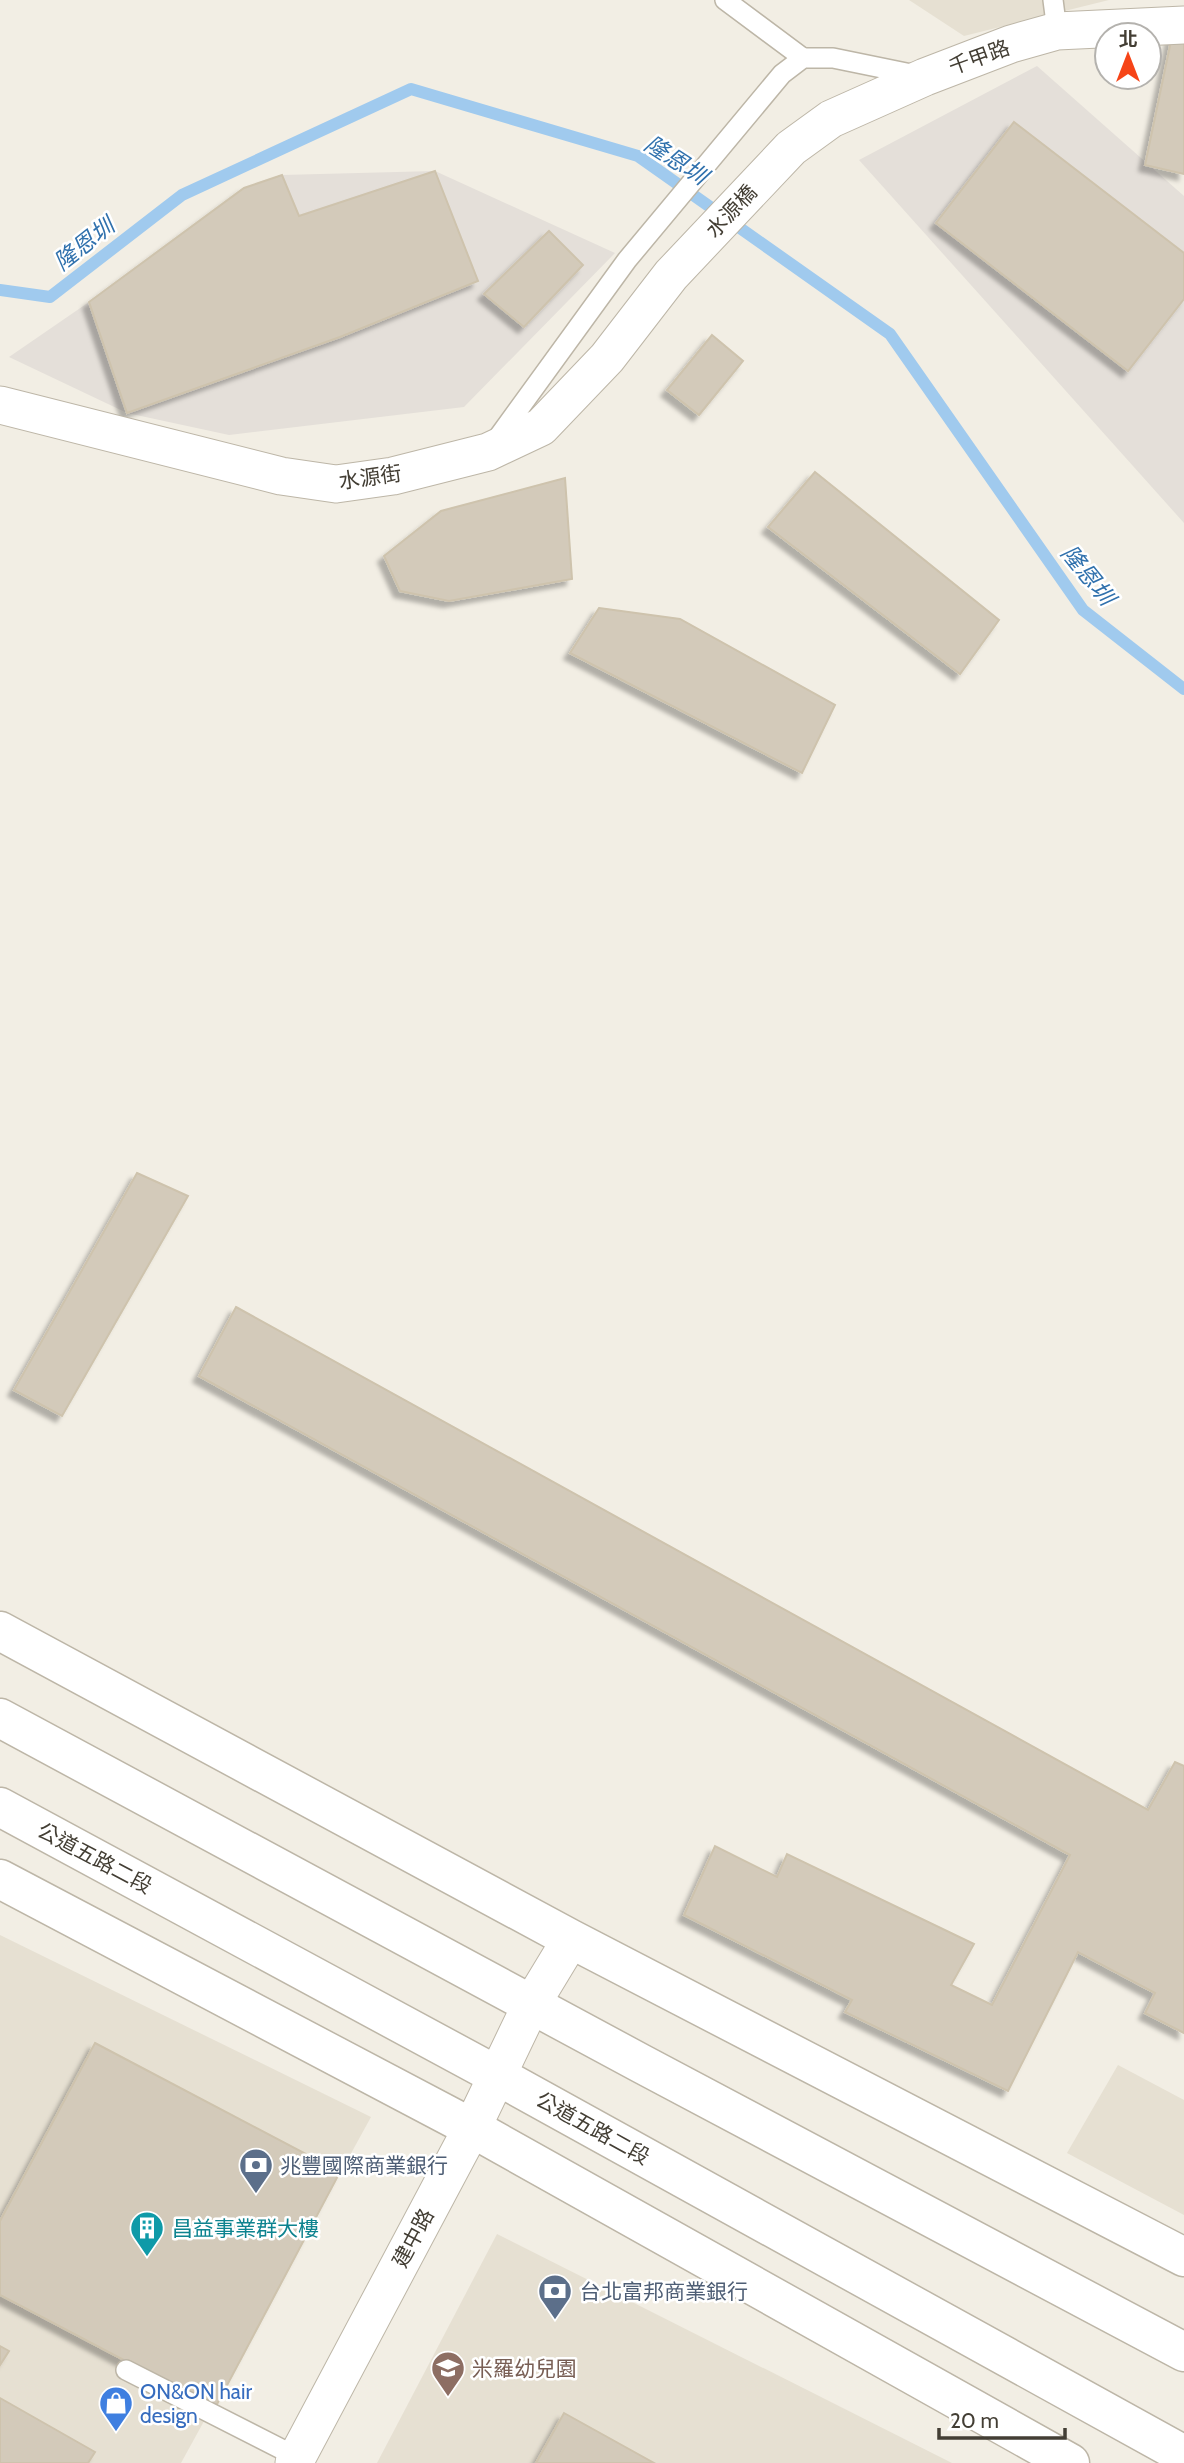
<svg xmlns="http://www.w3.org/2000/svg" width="1184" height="2463" font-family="Cabin,'Noto Sans TC',sans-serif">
  <defs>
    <filter id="shadow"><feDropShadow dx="-6" dy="6" stdDeviation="2" flood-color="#0004"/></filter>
  </defs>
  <rect width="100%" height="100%" fill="#f2eee4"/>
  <g fill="#e6e0d2">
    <path d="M909,0H1109L964,36Z"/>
    <path d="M0,1935L371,2117L181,2463H0Z"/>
    <path d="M1118,2065L1184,2100V2215L1067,2153Z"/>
    <path d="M497,2234L952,2463H377Z"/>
  </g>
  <g fill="#e4dfd9">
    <path d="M1037,66L1184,196V523L859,160Z"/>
    <path d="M435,171L615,253L464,407L229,435L127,413L9,357L89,302L244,188L282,175Z"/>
  </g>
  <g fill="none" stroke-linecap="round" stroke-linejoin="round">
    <path stroke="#a0caee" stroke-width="12" d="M0,290L50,297L182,195L411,89L638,156L890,334L1083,610L1184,689"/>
  </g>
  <g fill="#d3caba" stroke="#cec3ad" stroke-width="2" filter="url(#shadow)">
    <path d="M1172,36L1184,39V174L1145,165Z"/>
    <path d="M1014,122L1184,253V299L1128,371L936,223Z"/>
    <path d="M435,171L478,281L340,337L127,413L89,302L244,188L282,175L299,216Z"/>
    <path d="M549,231L583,265L524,327L484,294Z"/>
    <path d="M712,335L743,361L699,415L667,390Z"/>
    <path d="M815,472L999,620L960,674L768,527Z"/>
    <path d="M565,478L572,579L449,601L400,591L384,556L441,511Z"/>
    <path d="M599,608L680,619L835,705L802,773L570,653Z"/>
    <path d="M137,1173L188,1196L62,1416L14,1390Z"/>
    <path d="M236,1307L1148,1810L1175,1762L1184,1766V2033L1145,2013L1155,1993L1078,1952L1008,2091L845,2012L852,2000L684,1915L715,1846L777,1877L787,1854L974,1944L951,1985L992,2005L1070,1855L199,1376Z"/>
    <path d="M95,2043L340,2172L215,2408L0,2295V2221Z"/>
    <path d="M0,2346L9,2351L0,2365Z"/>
    <path d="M0,2398L95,2452L88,2463H0Z"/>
    <path d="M564,2413L654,2463H536Z"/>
  </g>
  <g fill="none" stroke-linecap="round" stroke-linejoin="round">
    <g stroke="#bdb6a7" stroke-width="22">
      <g id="service">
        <path d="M725,0L803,58"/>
        <path d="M1053,0L1057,31"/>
        <path d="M494,443L627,260L782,74L803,58H833L921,76"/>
        <path d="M126,2370L297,2457"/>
      </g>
    </g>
    <g stroke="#bdb6a7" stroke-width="39">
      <g id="minor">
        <path d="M0,405L281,476L336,484L393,476L488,452L541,427L607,358L671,275L791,148L831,119L925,77L1011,44L1057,31L1184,25"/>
        <path d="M294,2463L472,2128L531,2005L571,1939"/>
      </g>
    </g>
    <g stroke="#bdb6a7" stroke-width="41">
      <g id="tertiary">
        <path d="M0,1631L571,1939L1184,2257"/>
        <path d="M0,1718L642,2064L1184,2352"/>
        <path d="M0,1807L498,2076L1184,2455"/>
        <path d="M0,1879L472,2128L1070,2463"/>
      </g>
    </g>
    <use href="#service" stroke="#fff" stroke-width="19"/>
    <use href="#minor" stroke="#fff" stroke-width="37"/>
    <use href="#tertiary" stroke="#fff" stroke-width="38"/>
  </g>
  <defs>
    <g id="bank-pin" transform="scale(1.75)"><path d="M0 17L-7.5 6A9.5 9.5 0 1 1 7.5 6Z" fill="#5c6f8a" stroke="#fff"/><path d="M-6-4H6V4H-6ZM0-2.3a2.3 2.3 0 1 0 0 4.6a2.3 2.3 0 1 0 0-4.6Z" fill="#fff"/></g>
    <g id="building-pin" transform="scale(1.75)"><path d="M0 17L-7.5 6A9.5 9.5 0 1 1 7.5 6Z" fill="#0f9aa8" stroke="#fff"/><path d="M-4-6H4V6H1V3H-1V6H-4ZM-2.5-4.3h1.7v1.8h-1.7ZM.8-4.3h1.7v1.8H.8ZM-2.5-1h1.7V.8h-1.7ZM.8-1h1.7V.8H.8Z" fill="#fff"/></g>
    <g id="school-pin" transform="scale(1.75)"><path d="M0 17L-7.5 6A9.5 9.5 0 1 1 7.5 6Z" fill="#8d6e63" stroke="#fff"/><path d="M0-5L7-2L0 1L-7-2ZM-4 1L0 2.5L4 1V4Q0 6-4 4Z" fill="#fff"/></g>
    <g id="shop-pin" transform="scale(1.75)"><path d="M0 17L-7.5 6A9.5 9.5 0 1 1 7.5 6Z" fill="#3f7fe0" stroke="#fff"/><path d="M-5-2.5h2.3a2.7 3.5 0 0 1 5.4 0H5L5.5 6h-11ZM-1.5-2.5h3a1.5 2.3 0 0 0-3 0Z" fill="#fff"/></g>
  </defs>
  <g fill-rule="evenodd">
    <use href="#bank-pin" x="256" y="2165"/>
    <use href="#building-pin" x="147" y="2228"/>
    <use href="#bank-pin" x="555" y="2291"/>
    <use href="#school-pin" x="448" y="2368"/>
    <use href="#shop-pin" x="116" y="2403"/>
  </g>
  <g text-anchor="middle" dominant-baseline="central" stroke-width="5" stroke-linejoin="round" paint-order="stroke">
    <g font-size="21" fill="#433e34" stroke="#fff">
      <text transform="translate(979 57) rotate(-20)">千甲路</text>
      <text transform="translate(731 211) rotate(-47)">水源橋</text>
      <text transform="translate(370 477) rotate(-8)">水源街</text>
      <text transform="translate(95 1858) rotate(28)">公道五路二段</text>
      <text transform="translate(593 2128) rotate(29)">公道五路二段</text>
      <text transform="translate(413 2238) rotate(-62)">建中路</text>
    </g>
    <g font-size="21" fill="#4e5e75" stroke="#fff" text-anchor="start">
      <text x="280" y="2165">兆豐國際商業銀行</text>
      <text x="580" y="2291">台北富邦商業銀行</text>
    </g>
    <g font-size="21" fill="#0d838f" stroke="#fff" text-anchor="start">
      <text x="172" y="2228">昌益事業群大樓</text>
    </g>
    <g font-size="21" fill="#785e54" stroke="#fff" text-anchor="start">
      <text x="472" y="2368">米羅幼兒園</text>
    </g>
    <g font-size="21" fill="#366cbe" stroke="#fff" text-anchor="start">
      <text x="140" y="2391">ON&amp;ON hair<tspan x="140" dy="24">design</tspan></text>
    </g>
    <g font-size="23" font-style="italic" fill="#3071ad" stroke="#fff">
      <text transform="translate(676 160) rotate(33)">隆恩圳</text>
      <text transform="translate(84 244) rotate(-38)">隆恩圳</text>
      <text transform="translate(1088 575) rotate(51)">隆恩圳</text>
    </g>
  </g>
  <g transform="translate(1128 56)"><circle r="33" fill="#ffffff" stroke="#b4b2ae" stroke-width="2"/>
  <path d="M0-5L12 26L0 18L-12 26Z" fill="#f64417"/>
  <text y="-10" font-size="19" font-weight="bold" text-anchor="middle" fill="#433e34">北</text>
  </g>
  <path d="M939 2428v10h126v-10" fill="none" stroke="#433e34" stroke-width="3.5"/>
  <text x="950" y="2428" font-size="21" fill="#433e34" stroke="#ffffff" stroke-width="5" paint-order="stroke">20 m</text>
</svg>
